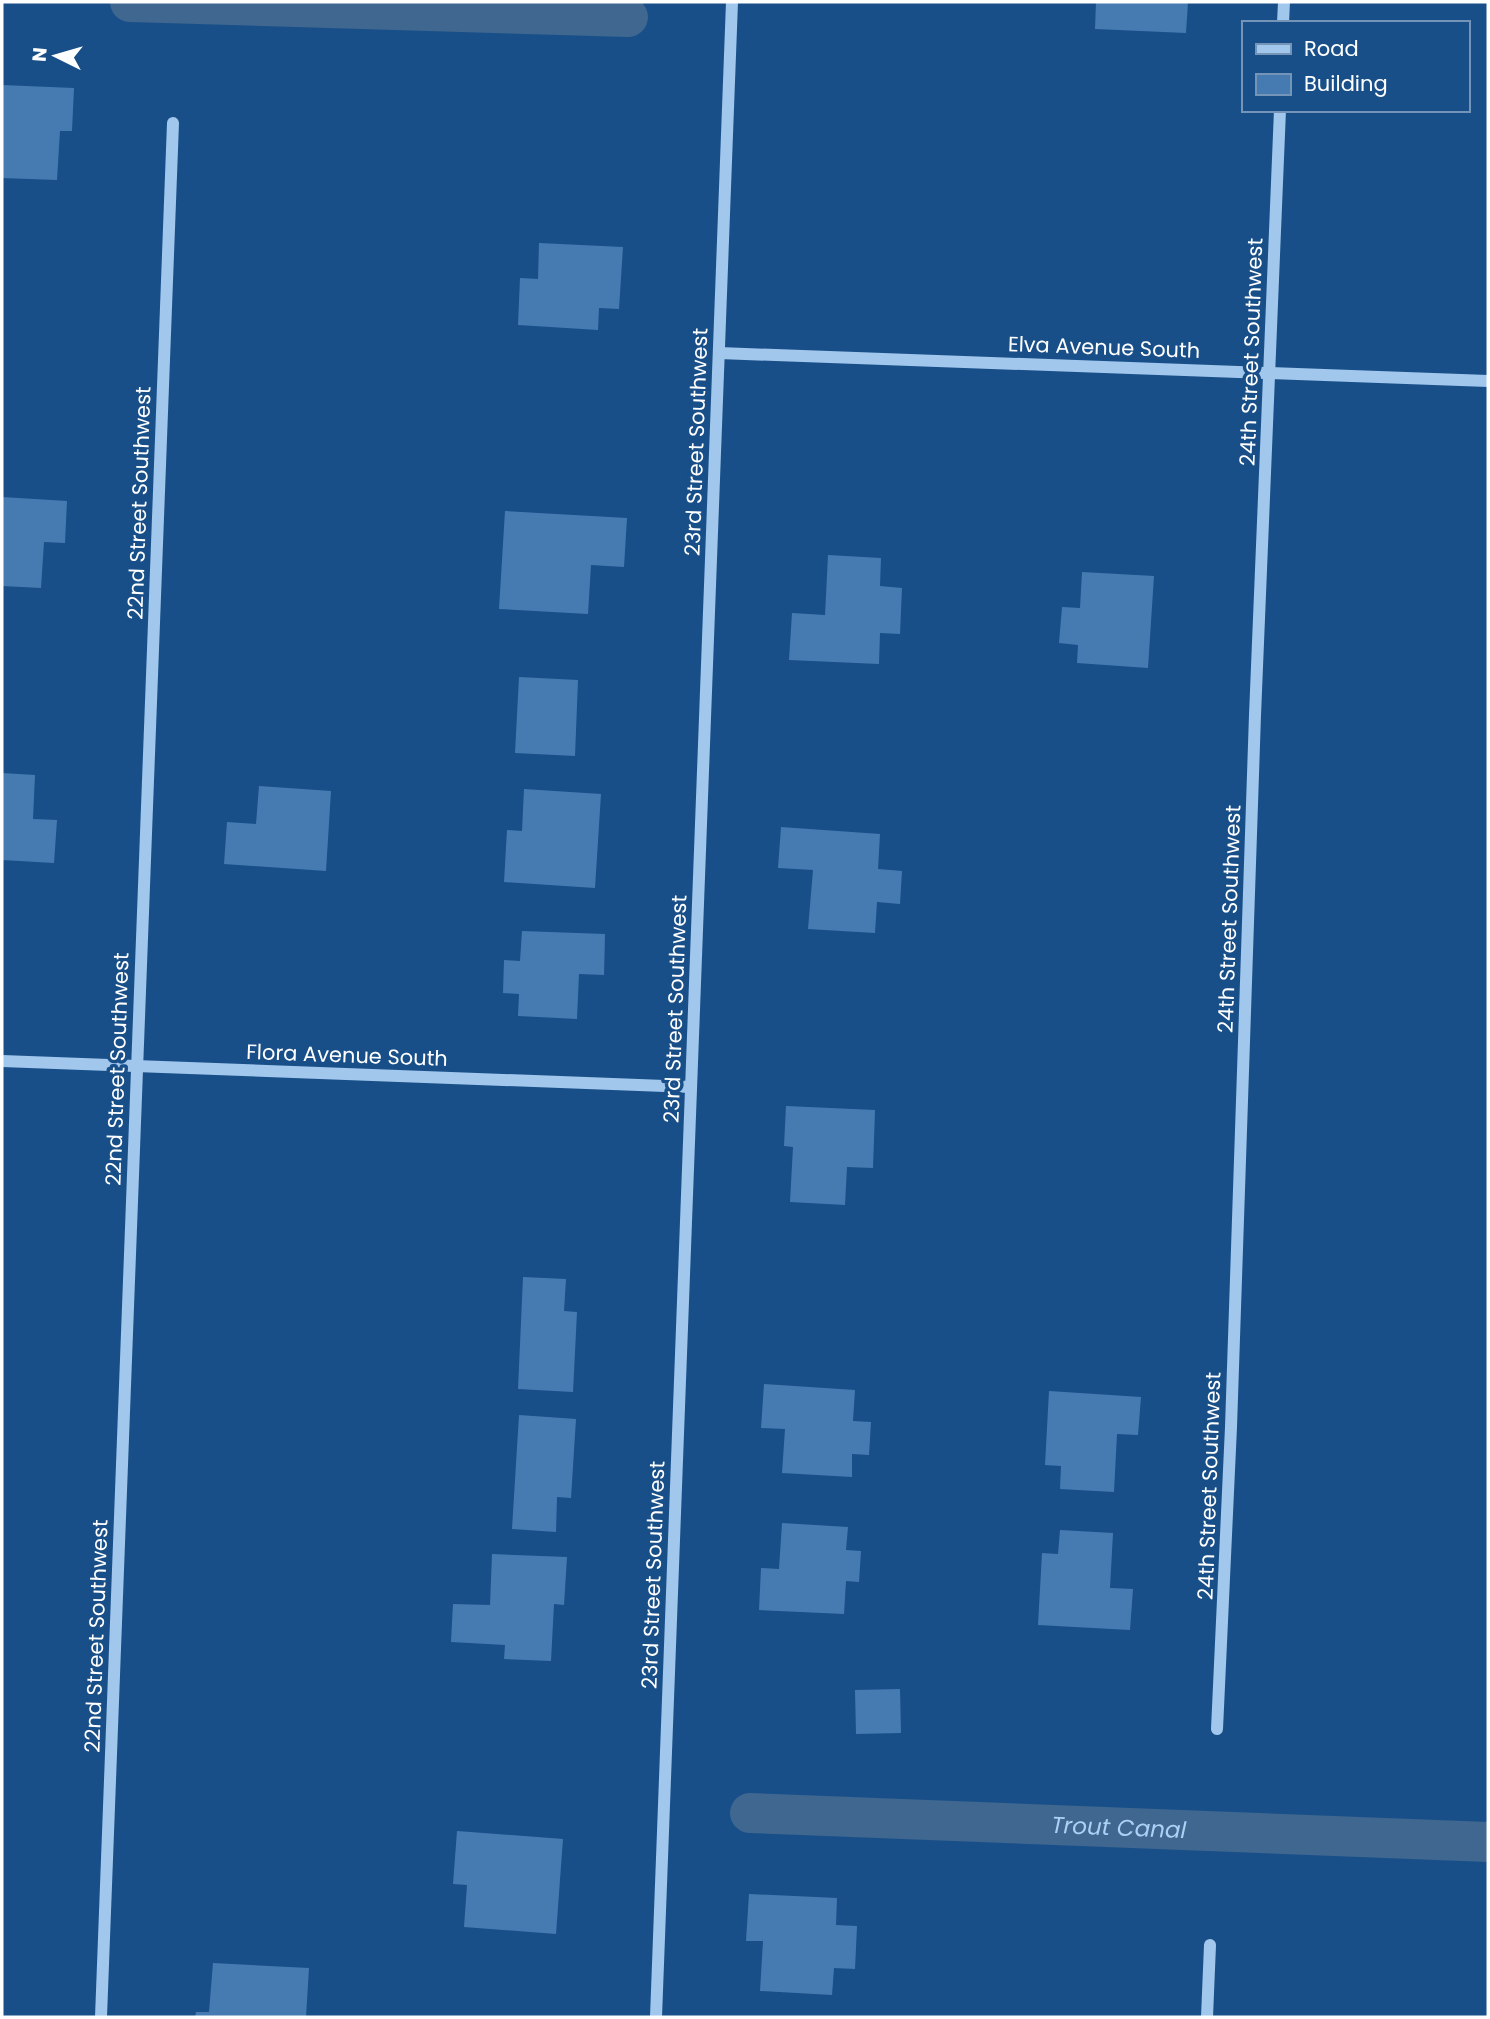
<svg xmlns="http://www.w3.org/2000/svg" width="1490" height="2019" font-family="Poppins,sans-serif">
  <rect width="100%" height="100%" fill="#194f88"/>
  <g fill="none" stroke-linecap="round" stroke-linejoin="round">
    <g stroke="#3f6790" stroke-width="40">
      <path d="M130,2L628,17"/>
      <path id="s1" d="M750,1813L1488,1842"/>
    </g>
  </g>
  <g fill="#467bb2">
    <path d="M1096,2H1188L1186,33L1095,29Z"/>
    <path d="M2,85L74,88L72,131H60L57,180L2,178Z"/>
    <path d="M539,243L623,247L619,309L599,308L598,330L518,325L520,278L538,279Z"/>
    <path d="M2,497L67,501L65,543L44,542L41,588L2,586Z"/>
    <path d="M505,511L627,518L624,567L591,565L588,614L499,609Z"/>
    <path d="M828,555L881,558L880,586L902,588L900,634L880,633L879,664L789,660L792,613L825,615Z"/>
    <path d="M1082,572L1154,576L1148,668L1077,663L1078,645L1059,643L1062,607L1080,608Z"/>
    <path d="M519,677L578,680L575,756L515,753Z"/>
    <path d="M2,773L35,775L33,819L57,820L54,863L2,860Z"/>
    <path d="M259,786L331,791L326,871L224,864L227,822L256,824Z"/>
    <path d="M524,789L601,794L595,888L504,882L507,830L522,831Z"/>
    <path d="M781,827L880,834L878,869L902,871L900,904L877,902L875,933L808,929L813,870L778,868Z"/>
    <path d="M522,931L605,934L604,975L579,974L577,1019L518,1016L519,994L503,993L504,960L520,961Z"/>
    <path d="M786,1106L875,1110L873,1168L847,1167L845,1205L790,1202L793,1147L784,1146Z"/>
    <path d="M523,1277L566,1279L564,1311L577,1312L573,1392L518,1389Z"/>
    <path d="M764,1384L855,1390L853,1421L871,1422L869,1455L852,1454V1477L782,1473L785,1429L761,1428Z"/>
    <path d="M1049,1391L1141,1397L1138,1435L1117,1434L1114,1492L1060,1489L1061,1466L1045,1465Z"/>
    <path d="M519,1415L576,1419L571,1498L557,1497L556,1532L512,1529Z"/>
    <path d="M782,1523L848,1527L846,1550L861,1551L859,1582L846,1581L844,1614L759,1610L761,1568L779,1569Z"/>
    <path d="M1060,1530L1113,1533L1110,1588L1133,1589L1130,1630L1038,1625L1042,1553L1058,1554Z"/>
    <path d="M492,1554L567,1557L564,1605L554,1604L551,1661L504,1659L505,1645L451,1642L453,1604L490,1605Z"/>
    <path d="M900,1689L901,1733L856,1734L855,1690Z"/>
    <path d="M457,1831L563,1839L556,1934L464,1927L467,1885L453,1884Z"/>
    <path d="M749,1894L837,1898L836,1925L857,1926L855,1969L834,1968L832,1995L760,1991L763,1941H746Z"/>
    <path d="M213,1963L309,1968L306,2017H195L196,2012H209Z"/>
  </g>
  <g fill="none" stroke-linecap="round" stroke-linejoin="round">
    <g stroke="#a1c7ed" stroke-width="12">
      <path d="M1283,23L1284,2"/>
      <path d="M719,353L1488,381"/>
      <path d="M2,1061L691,1087"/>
      <path d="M1217,1729L1231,1427L1255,715L1280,110"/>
      <path d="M101,2017L173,123"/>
      <path d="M656,2017L732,2"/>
      <path d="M1207,2017L1210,1945"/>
    </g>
  </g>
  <g text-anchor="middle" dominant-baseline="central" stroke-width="7" stroke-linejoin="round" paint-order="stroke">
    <g font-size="21" fill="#fff" stroke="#194f88">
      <text transform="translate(1104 347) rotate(2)">Elva Avenue South</text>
      <text transform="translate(1251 352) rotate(-88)">24th Street Southwest</text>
      <text transform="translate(696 442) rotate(-88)">23rd Street Southwest</text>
      <text transform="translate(139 503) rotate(-88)">22nd Street Southwest</text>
      <text transform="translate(1229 919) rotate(-88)">24th Street Southwest</text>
      <text transform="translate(675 1009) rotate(-88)">23rd Street Southwest</text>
      <text transform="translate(347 1055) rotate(2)">Flora Avenue South</text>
      <text transform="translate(117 1069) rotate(-88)">22nd Street Southwest</text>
      <text transform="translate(1209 1486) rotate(-88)">24th Street Southwest</text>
      <text transform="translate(653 1575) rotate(-88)">23rd Street Southwest</text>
      <text transform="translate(96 1636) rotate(-88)">22nd Street Southwest</text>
    </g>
    <g font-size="23" font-style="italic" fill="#acd1f4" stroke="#194f88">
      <text stroke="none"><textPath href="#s1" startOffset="369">Trout Canal</textPath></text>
    </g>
  </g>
  <rect width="1490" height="2019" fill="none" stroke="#ffffff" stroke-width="7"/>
  <rect x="1242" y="21" width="228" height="91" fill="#194f88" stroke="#7595b8" stroke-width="2"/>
  <rect x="1256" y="44" width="35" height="10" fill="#a1c7ed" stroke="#7595b8" stroke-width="2"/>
  <text x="1304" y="56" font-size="21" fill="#ffffff">Road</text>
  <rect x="1256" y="74" width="35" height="21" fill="#467bb2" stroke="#7595b8" stroke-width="2"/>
  <text x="1304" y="91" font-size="21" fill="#ffffff">Building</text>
  <g transform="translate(56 56) rotate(275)" stroke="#194f88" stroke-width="5" paint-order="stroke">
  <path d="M0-5L12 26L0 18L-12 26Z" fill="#ffffff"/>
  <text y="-10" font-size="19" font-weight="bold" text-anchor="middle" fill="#ffffff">N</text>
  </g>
</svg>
